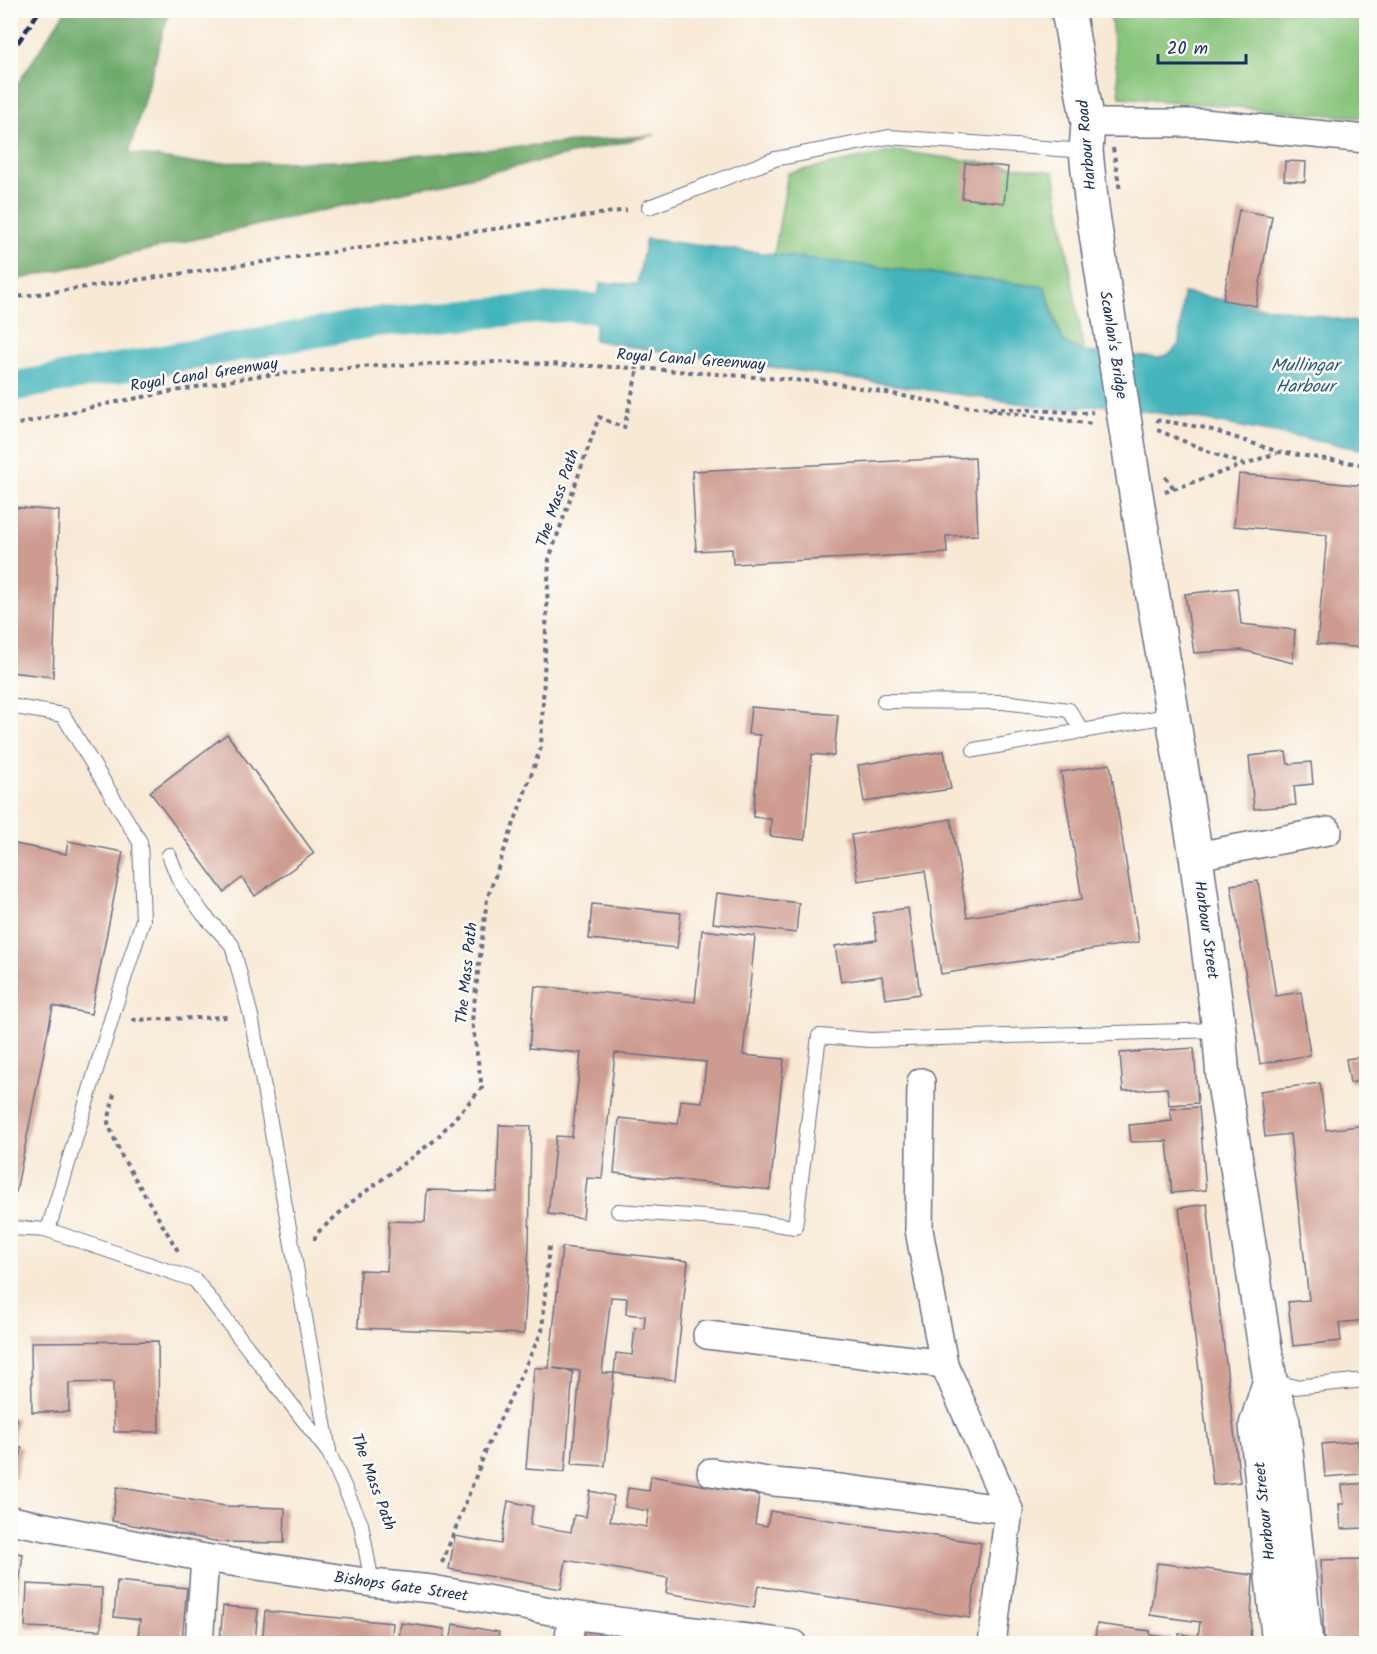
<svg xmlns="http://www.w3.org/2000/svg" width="1377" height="1654" font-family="Kalam,sans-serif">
  <rect width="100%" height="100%" fill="#fdfcf7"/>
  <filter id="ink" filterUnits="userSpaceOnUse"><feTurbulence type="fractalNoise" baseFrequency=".0167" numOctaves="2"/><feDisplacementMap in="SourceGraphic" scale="12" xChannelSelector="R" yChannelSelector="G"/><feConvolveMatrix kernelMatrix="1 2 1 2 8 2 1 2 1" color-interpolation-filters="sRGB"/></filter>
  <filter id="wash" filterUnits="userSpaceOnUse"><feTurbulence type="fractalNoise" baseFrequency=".008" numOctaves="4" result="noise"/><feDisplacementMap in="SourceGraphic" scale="24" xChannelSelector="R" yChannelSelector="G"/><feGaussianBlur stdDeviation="1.35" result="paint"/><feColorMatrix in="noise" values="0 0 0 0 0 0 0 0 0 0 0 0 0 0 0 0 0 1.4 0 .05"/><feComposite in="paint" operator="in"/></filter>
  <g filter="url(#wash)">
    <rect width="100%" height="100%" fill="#f8e9d5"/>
    <g fill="#88c57b" stroke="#527a6c" stroke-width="1.5">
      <path d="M1110,11H1366V118L1120,97Z"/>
      <path d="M896,151L1054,172L1084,352L1064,344L1045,287L774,255L788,173Z"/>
    </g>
    <path fill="#6eaa6b" stroke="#446c64" stroke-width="1.5" d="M66,10L169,11L129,153L192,163L353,161L655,135L11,281V94Z"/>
    <path fill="#45b5bc" stroke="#30728d" stroke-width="1.5" d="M646,239L1045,287L1053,317L1064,343L1084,352L1159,358L1170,354L1179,344L1183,293L1366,324V450L1193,418L1102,405L1059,409L626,346L594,340L600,283L637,284Z"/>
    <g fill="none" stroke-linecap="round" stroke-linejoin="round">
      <path stroke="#45b5bc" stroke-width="30" d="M10,387L376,322L564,307L640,310"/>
    </g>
    <g id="blocks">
      <g fill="#ce9b90">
        <path d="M1285,161L1306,162L1305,182L1284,180Z"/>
        <path d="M965,163L1008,167L1004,203L962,198Z"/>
        <path d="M1239,210L1272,216L1256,306L1223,300Z"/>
        <path d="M975,457L978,535L946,536L947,553L733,564L732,549L696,551L692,471Z"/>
        <path d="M1239,474L1366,486V648L1317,644L1327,535L1234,526Z"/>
        <path d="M10,507L59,511L53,677L10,672Z"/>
        <path d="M1237,588L1241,624L1295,630L1293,663L1242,650L1194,653L1185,594Z"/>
        <path d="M751,707L838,715L834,756L812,754L805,840L770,836L771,819L753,817L760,735L748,734Z"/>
        <path d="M227,734L314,853L255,896L242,878L224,892L150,792Z"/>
        <path d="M944,751L951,789L864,802L858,765Z"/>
        <path d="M1286,752L1288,764L1311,762L1313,784L1294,786L1296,805L1254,809L1249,756Z"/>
        <path d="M1110,764L1139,942L941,974L925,871L858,881L851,835L951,819L967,917L1082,899L1061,772Z"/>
        <path d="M68,841L123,852L91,1014L53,1006L16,1192L10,1191V843L66,854Z"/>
        <path d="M1258,881L1276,996L1301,992L1310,1055L1260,1064L1231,885Z"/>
        <path d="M717,893L799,903L796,933L713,923Z"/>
        <path d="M592,904L681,913L677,948L589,939Z"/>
        <path d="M908,908L920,994L885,999L882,976L841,982L835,946L877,940L873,913Z"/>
        <path d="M702,930L755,936L743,1055L784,1059L770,1190L614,1173L619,1118L678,1124L681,1100L702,1102L706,1062L615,1053L602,1179L587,1178L583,1218L548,1214L556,1136L572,1137L581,1053L529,1048L535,986L695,1002Z"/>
        <path d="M1194,1048L1198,1103L1169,1105L1167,1088L1123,1091L1120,1053Z"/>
        <path d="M1366,1056V1080L1350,1083L1346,1059Z"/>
        <path d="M1320,1083L1326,1130L1366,1125V1320L1339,1323L1341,1341L1293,1346L1288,1302L1309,1300L1290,1134L1265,1137L1260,1091Z"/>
        <path d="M1199,1107L1206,1190L1172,1193L1167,1141L1131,1142L1129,1125L1172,1121L1170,1109Z"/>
        <path d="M499,1125L531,1126L529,1246L524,1334L358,1328L360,1270L387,1271L389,1221L425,1222L427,1190L497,1192Z"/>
        <path d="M1207,1204L1240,1482L1213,1485L1179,1208Z"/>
        <path d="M562,1247L688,1261L675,1380L614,1373L616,1353L632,1355L635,1328L644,1329L645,1316L626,1314L627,1298L611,1297L602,1373H614L605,1466L572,1464L580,1371L553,1368L573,1372L565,1472L526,1469L534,1368H549Z"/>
        <path d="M158,1341L159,1432H114L113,1382L69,1383V1412H32L31,1342Z"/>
        <path d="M10,1417L17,1419L12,1445L22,1448L16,1479L10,1477Z"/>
        <path d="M1358,1441L1361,1474L1325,1477L1322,1444Z"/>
        <path d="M651,1476L759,1495L755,1524L767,1526L770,1511L981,1543L970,1618L758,1586L754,1608L666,1593L668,1578L566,1560L561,1589L449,1569L455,1536L501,1544L508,1501L533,1506L530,1525L571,1532L574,1515L586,1517L590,1491L614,1496L610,1521L646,1527L649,1511L625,1507L628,1488L649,1491Z"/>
        <path d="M1366,1483V1528L1341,1529L1339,1504H1344L1342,1485Z"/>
        <path d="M117,1487L225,1506L285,1508L284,1543L220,1542L112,1521Z"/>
        <path d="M10,1552L23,1554L16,1609H10Z"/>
        <path d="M1360,1559L1364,1644H1324L1321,1560Z"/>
        <path d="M1157,1563L1253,1575L1250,1644H1179V1634L1198,1637L1200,1622L1150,1615Z"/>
        <path d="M117,1581L187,1588L182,1640L166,1638L165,1644H137L140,1620L114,1617Z"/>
        <path d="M27,1584L102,1588L101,1630L25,1627Z"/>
        <path d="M223,1606L258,1609L255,1644H230V1640L220,1639Z"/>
        <path d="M265,1611L393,1623L391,1644H262Z"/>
        <path d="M401,1623L445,1629L443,1644H398Z"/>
        <path d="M453,1624L499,1632L497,1644H450Z"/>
        <path d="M1097,1624L1150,1631V1635L1172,1638V1644H1094Z"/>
        <path d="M583,1631L677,1642V1644H582Z"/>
      </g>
    </g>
  </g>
  <g filter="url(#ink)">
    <use href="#blocks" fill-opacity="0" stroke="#687088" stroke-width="1.5"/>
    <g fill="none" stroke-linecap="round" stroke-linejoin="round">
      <g stroke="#687088" stroke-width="16">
        <g id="service">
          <path d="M649,207L775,159L889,137L1086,151"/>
          <path d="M884,701L1003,702L1069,710L1083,732"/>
          <path d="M10,706L63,715L140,842L143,920L114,1010L48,1230L195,1280L329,1453L361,1524L372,1583"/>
          <path d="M974,750L1173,715"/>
          <path d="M169,855L179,880L203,914L232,945L251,1016L329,1451"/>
          <path d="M618,1211L746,1220L795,1227L819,1036L870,1040L1219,1030"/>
          <path d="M10,1228L48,1230"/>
          <path d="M1271,1380L1294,1387L1366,1380"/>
        </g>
      </g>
      <g stroke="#687088" stroke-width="30">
        <g id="minor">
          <path d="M1088,123H1204L1366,139"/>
          <path d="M1196,856L1328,831"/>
          <path d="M921,1082L919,1230L944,1364L1009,1510L992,1644"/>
          <path d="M707,1335L944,1364"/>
          <path d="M711,1472L774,1482L839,1488L1009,1510"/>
          <path d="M10,1520L205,1558L372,1583L432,1589L572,1615L794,1644"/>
          <path d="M199,1644L205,1558"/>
          <path d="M568,1644L572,1615"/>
        </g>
      </g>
      <g stroke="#687088" stroke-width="36">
        <g id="tertiary">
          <path d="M1068,10L1088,123L1086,151L1092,208"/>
          <path d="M1134,482L1196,856L1219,1030L1223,1077L1270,1380L1283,1422L1306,1644"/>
          <path d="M1270,1380L1256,1425L1279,1644"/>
        </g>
      </g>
      <g stroke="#687088" stroke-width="4" stroke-dasharray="4.5 4.5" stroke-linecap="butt">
        <path d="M10,298L627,210"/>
        <path d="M988,410L1093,424"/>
        <path d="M1156,420L1206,428L1279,452L1366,465"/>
        <path d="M10,426L106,404L255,376L372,366L498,362L638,368L833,383L957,406L1087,413L1093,412"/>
        <path d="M1157,430L1215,454L1243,464"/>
        <path d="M1165,477L1174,488"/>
        <path d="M1165,492L1277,453"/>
        <path d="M132,1020L229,1017"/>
        <path d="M114,1094L108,1123L121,1155L178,1251"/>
        <path d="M315,1240V1235L353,1201L435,1140L482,1088L472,1021L487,899L541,747L549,559L599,417L624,428L638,368"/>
        <path d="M442,1563L488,1445L542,1331L549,1246"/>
      </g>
      <use href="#service" stroke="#fff" stroke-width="14"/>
      <use href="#minor" stroke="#fff" stroke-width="27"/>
      <use href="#tertiary" stroke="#fff" stroke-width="33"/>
      <path stroke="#1b2f5e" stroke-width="4.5" stroke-dasharray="9 4.5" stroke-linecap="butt" d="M10,54L40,10"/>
      <g stroke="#687088" stroke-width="36" stroke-linecap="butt">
        <path id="tertiary-bridge" d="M1092,208L1134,482"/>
      </g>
      <path stroke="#687088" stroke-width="4" stroke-dasharray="4.5 4.5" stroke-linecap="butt" d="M1113,148L1120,191"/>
      <use href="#tertiary-bridge" stroke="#fff" stroke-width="33"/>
    </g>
  </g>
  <g text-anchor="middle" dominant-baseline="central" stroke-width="5" stroke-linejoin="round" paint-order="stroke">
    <g font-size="16" fill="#1b2f5e" stroke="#fdfcf7">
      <text transform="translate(1087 145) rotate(-95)">Harbour Road</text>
      <text transform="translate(1113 345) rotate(81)">Scanlan's Bridge</text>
      <text transform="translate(691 360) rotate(4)">Royal Canal Greenway</text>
      <text transform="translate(204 375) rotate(-9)">Royal Canal Greenway</text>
      <text transform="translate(558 498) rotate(-71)">The Mass Path</text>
      <text transform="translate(1206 930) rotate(82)">Harbour Street</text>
      <text transform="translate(467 973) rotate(-84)">The Mass Path</text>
      <text transform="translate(373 1482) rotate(70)">The Mass Path</text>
      <text transform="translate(1265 1511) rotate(-96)">Harbour Street</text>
      <text transform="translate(401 1587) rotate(8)">Bishops Gate Street</text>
    </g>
    <g font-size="18" font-style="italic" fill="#2a5e7f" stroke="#fdfcf7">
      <text x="1305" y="366">Mullingar<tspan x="1305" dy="21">Harbour</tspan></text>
    </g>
  </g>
  <rect width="1377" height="1654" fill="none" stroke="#fdfcf7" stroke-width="36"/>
  <path d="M1158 54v9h88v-9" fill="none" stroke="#1b2f5e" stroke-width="3"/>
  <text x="1167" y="54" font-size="18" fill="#1b2f5e" stroke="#fdfcf7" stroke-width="4.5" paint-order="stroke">20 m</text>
</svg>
